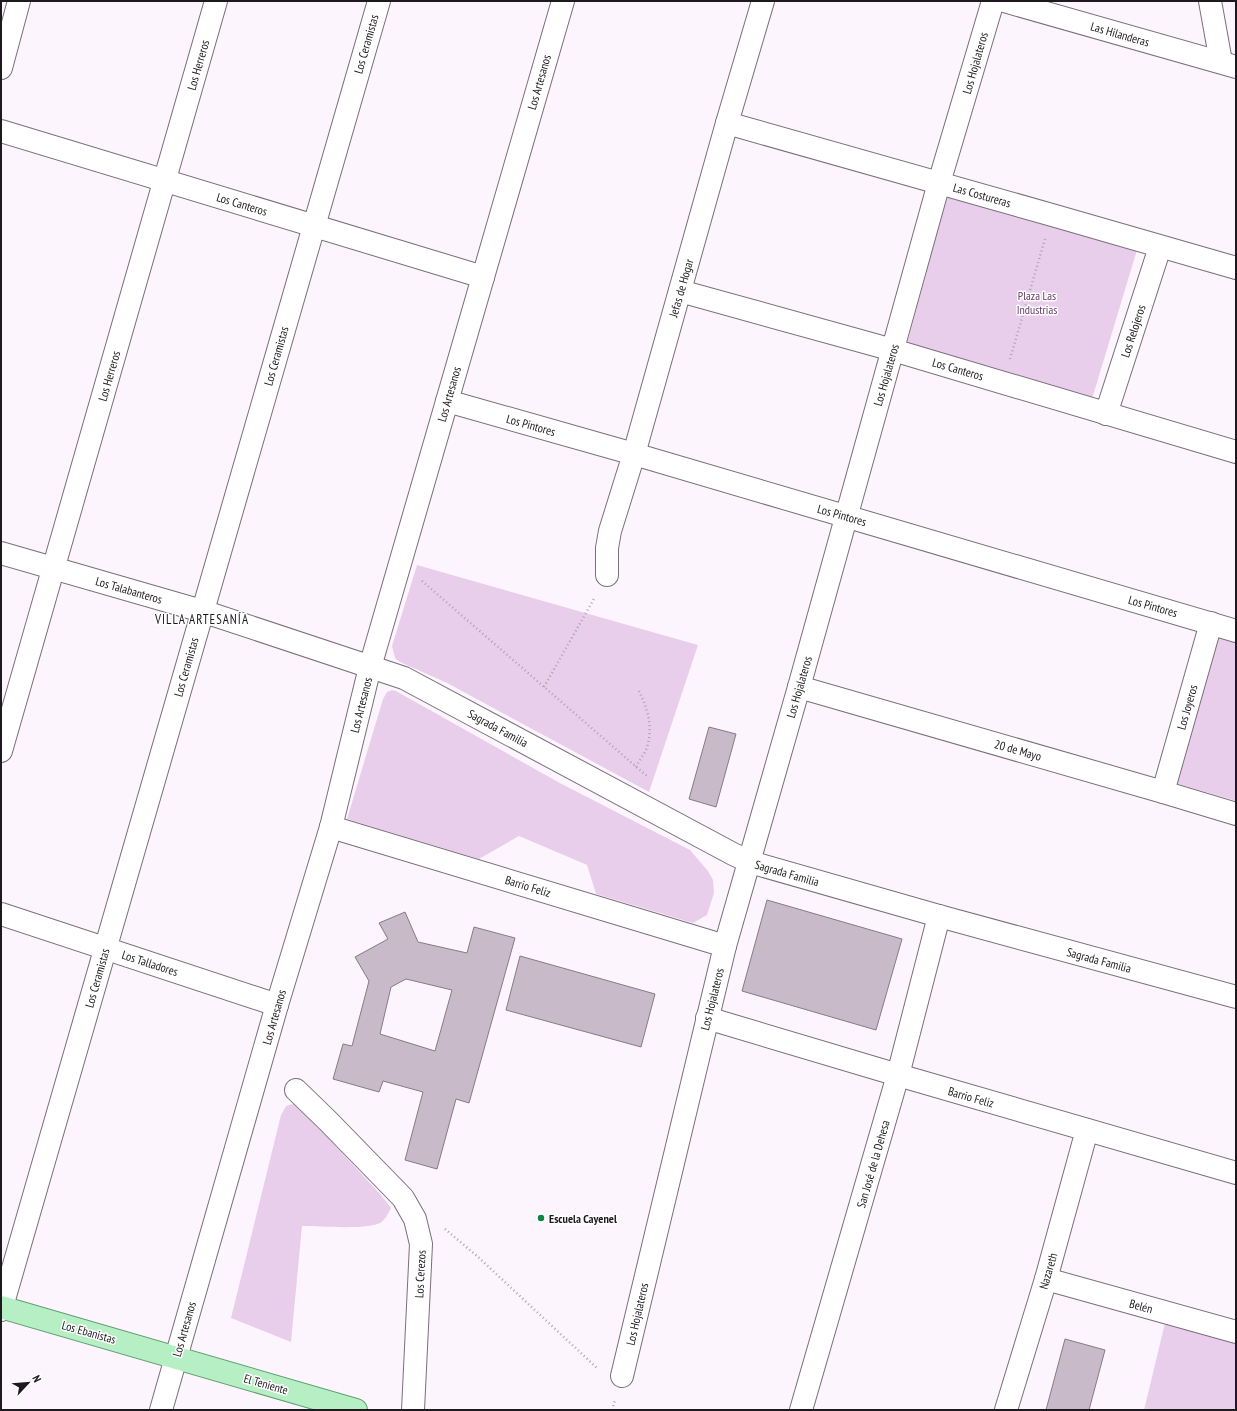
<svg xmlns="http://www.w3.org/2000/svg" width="1237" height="1411" font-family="'PT Sans Narrow',sans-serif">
  <rect width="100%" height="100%" fill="#fdf5fe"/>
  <g fill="#e9ceeb">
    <path d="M947,196L1137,250L1092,399L907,344Z"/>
    <path d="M417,565L698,645L649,792L447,683L400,662L395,658L392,646Z"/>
    <path d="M1219,635L1236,640V801L1175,783Z"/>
    <path d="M392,690L396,691L558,782L690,850L708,871L713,880L714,893L707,915L693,923L596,894L587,865L519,836L479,859L347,819L383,699L387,692Z"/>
    <path d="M296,1103L381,1195L391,1208C388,1214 385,1220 380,1223C366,1230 319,1226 302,1226L291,1342L231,1318L281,1115L286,1106Z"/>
    <path d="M1165,1323L1236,1343V1410H1144Z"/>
  </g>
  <g fill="#c8bac8" stroke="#867a87" fill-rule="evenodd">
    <path d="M709,727L736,734L716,807L689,799Z"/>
    <path d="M767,900L902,939L876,1030L742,991Z"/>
    <path d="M405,912L418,942L467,953L474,927L515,938L469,1103L456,1099L437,1169L405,1160L423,1092L383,1081L379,1092L333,1079L343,1044L352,1046L369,981L355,957L388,939L379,923ZM406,979L452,990L435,1051L380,1034L391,987Z"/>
    <path d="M520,956L655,994L641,1047L506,1010Z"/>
    <path d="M1065,1339L1105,1350L1089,1410H1046Z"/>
  </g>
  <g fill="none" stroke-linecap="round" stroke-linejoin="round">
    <g stroke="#7a6e7b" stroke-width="24">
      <g id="minor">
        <path d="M1004,1L1236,67"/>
        <path d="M1210,1L1221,62"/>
        <path d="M1,68L19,1"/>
        <path d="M727,123L1052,215L1236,268"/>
        <path d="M1,131L483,277"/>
        <path d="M680,291L893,350L1236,452"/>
        <path d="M447,401L634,454L1236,631"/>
        <path d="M1106,414L1160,247"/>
        <path d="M1,553L202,611L404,678L733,854L750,862L939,916L1236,997"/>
        <path d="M607,575V548L610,531L634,454L727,123L763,1"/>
        <path d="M799,687L1163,792L1236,814"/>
        <path d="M1,751L216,1"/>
        <path d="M1163,792L1211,623"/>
        <path d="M331,827L725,946"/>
        <path d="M1,914L277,1005"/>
        <path d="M707,1018L898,1075L1236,1173"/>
        <path d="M296,1090L328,1121L403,1198L415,1219L421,1244L413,1410"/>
        <path d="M1046,1279L1236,1332"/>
        <path d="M1,1310L379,1"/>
        <path d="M622,1376L725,946L799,687L939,183L993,1"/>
        <path d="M161,1410L277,1005L331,827L370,667L563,1"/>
        <path d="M801,1410L898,1075L939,916"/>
        <path d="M1006,1410L1046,1279L1087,1130"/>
      </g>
    </g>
    <g stroke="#629e72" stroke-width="24">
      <path id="major" d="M1,1307L356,1410"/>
    </g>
    <g stroke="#aba4ab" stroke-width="2.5" stroke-dasharray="1 3" stroke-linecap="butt">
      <path d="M1010,359L1045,239"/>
      <path d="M422,581L648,777"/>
      <path d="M544,687L595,597"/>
      <path d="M636,767C639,761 643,756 646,750C654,729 648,709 638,689"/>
      <path d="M445,1229L477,1256L597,1368"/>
      <path d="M612,1410L615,1400"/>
    </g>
    <use href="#minor" stroke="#fff" stroke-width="22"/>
    <use href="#major" stroke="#b7efc5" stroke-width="22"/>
  </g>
  <circle fill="#0c8741" stroke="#fff" stroke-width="1.5" cx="541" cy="1218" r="4"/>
  <g text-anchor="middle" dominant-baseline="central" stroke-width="3" stroke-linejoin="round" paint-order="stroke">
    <g font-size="12" fill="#1e191e" stroke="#fff">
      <text transform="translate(1120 34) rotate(16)">Las Hilanderas</text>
      <text transform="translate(366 44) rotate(-74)">Los Ceramistas</text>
      <text transform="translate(975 63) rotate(-74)">Los Hojalateros</text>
      <text transform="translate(198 65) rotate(-74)">Los Herreros</text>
      <text transform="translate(539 82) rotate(-74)">Los Artesanos</text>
      <text transform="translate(982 195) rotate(16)">Las Costureras</text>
      <text transform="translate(242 204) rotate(17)">Los Canteros</text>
      <text transform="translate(681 288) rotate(-74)">Jefas de Hogar</text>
      <text transform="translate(1133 331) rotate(-72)">Los Relojeros</text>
      <text transform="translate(276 356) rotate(-74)">Los Ceramistas</text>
      <text transform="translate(958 369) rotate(16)">Los Canteros</text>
      <text transform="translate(886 375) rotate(-74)">Los Hojalateros</text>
      <text transform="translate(109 376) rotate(-74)">Los Herreros</text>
      <text transform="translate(449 394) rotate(-74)">Los Artesanos</text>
      <text transform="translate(531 425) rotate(16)">Los Pintores</text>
      <text transform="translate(842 515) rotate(16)">Los Pintores</text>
      <text transform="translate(129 590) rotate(16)">Los Talabanteros</text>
      <text transform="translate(1153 606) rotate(16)">Los Pintores</text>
      <text transform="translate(186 667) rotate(-74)">Los Ceramistas</text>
      <text transform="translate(799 687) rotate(-74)">Los Hojalateros</text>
      <text transform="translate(361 705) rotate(-76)">Los Artesanos</text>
      <text transform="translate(1187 707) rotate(-74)">Los Joyeros</text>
      <text transform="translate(498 728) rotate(28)">Sagrada Familia</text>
      <text transform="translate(1018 750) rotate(16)">20 de Mayo</text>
      <text transform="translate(787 873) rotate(16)">Sagrada Familia</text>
      <text transform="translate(528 886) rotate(17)">Barrio Feliz</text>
      <text transform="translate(1099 960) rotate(15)">Sagrada Familia</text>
      <text transform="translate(150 963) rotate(18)">Los Talladores</text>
      <text transform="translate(97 978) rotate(-74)">Los Ceramistas</text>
      <text transform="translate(712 999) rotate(-76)">Los Hojalateros</text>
      <text transform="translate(274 1017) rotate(-74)">Los Artesanos</text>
      <text transform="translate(971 1097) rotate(16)">Barrio Feliz</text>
      <text transform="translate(873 1164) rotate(-74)">San José de la Dehesa</text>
      <text transform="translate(1048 1271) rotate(-74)">Nazareth</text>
      <text transform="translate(420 1274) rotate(-87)">Los Cerezos</text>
      <text transform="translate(1141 1306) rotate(15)">Belén</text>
      <text transform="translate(637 1314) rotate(-77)">Los Hojalateros</text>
      <text transform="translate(184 1329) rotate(-74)">Los Artesanos</text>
      <text transform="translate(89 1332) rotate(16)">Los Ebanistas</text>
      <text transform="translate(266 1384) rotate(16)">El Teniente</text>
    </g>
    <g font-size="12" fill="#673b6b" stroke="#fff">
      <text x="1037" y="295">Plaza Las<tspan x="1037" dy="14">Industrias</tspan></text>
    </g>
    <g font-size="12" font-weight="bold" fill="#1e191e" stroke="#fff" text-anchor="start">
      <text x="549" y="1218">Escuela Cayenel</text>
    </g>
    <g font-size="13" letter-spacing="1" fill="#1e191e" stroke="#fff">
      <text x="202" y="619">VILLA ARTESANÍA</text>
    </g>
  </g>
  <rect width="1237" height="1411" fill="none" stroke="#1e191e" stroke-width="4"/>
  <g transform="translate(28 1383) rotate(64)" stroke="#ffffff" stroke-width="3" paint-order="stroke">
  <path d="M0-3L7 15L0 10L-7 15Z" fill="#1e191e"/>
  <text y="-6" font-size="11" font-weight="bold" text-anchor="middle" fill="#1e191e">N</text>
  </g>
</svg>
